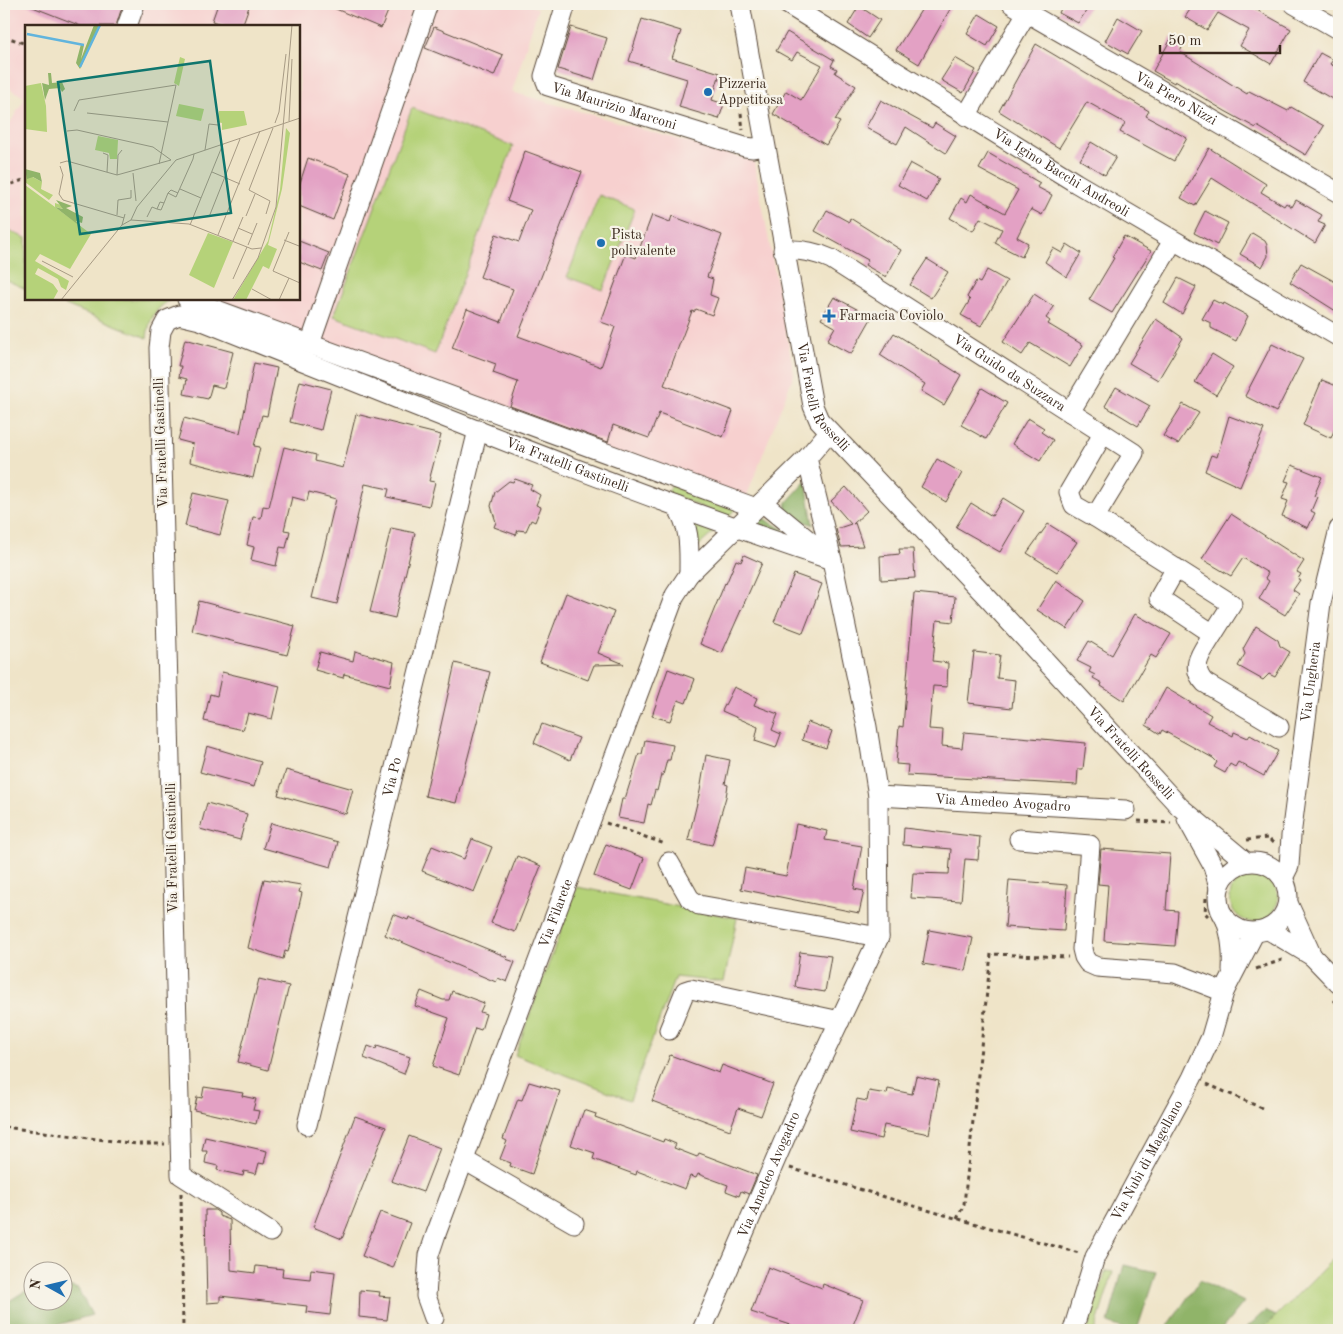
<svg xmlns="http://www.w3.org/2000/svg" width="1343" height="1334" font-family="'Old Standard TT',serif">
  <rect width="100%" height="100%" fill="#f7f3e8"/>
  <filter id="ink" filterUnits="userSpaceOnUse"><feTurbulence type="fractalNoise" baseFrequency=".02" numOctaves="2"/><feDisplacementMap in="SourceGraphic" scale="10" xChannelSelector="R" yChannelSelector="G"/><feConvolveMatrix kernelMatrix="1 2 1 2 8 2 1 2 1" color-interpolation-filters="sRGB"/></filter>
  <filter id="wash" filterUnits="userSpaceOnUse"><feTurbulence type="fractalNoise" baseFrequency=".0096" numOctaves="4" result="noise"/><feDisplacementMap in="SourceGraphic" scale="20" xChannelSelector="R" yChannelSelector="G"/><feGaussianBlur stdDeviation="1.12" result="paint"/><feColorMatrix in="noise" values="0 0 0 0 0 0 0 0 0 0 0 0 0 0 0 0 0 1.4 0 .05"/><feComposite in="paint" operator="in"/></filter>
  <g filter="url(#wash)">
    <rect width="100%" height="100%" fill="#efe4c8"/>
    <path fill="#f7d0cf" d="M4,4H525L538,8L512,92L754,161L794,374L744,503L187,299H299V26H26V238L4,229V133L25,98L4,84Z"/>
    <g fill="#b5d279" stroke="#787e4c">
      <path d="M412,108L513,146L435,354L334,316Z"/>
      <path d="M599,195L635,209L603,290L567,277Z"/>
      <path d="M4,229L26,238V289L4,279Z"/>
      <path d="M51,299H172C155,308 149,319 147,338Z"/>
      <path d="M672,484L736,508L727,518L668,493Z"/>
      <path d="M693,525L714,532L696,548Z"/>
      <circle cx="1254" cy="898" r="24"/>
      <path d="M577,887L737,918L724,982L675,977L630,1100L515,1055Z"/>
      <path d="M1339,1253V1330H1262Z"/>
      <path d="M1106,1271L1113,1272L1095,1330H1087Z"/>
    </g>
    <g fill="#90b469" stroke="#666f44">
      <path d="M806,481L813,525L785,514L787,502Z"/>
      <path d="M761,517L784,530L779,536L753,526Z"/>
      <path d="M1124,1265L1156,1272L1137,1330H1128L1108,1323Z"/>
      <path d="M1200,1280L1244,1302L1221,1330H1165Z"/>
      <path d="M65,1285L78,1289L92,1315L54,1326V1330H6V1303L25,1291L32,1294V1302H62L63,1286Z"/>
      <path d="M1265,1311L1276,1316L1262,1330H1244Z"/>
    </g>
    <g id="blocks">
      <g fill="#e3a1c4">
        <path d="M25,4H123L116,26H81Z"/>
        <path d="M218,4H250L242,26H227L212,21Z"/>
        <path d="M324,4H391L381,28Z"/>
        <path d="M925,4H953L919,64L896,50Z"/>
        <path d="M1063,4H1091L1078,23L1059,13Z"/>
        <path d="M1194,4H1246L1291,29L1271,64L1240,46L1249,30L1218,13L1207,30L1185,17Z"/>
        <path d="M859,6L880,20L868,38L848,24Z"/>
        <path d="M979,14L999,26L987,46L967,34Z"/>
        <path d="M1118,17L1142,31L1128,54L1105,41Z"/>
        <path d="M642,19L681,31L672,58L720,73L712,100L724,104L719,119L679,107L687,79L629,61Z"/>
        <path d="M434,27L503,55L494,76L425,48Z"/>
        <path d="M571,27L607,38L594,80L558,69Z"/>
        <path d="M787,32L834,60L831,66L837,69L835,73L856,86L835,120L840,122L826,145L773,114L786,91L801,100L822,65L797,52L792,60L776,51Z"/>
        <path d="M1172,37L1184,43L1180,52L1247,94L1249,91L1288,111L1291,107L1324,126L1306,155L1257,126L1256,128L1225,111L1175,81L1174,83L1153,71Z"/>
        <path d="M1036,44L1149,111L1146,116L1187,138L1174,161L1120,132L1125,123L1087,102L1059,148L999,111Z"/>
        <path d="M1320,53L1333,60L1330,64L1339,69V103L1303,82Z"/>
        <path d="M955,58L976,70L963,93L941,80Z"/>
        <path d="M881,100L932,128L935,123L956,136L946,153L906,127L897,144L866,127Z"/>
        <path d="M1091,142L1116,157L1105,175L1080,160Z"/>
        <path d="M1209,148L1266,184L1261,192L1284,206L1286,203L1292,207L1296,200L1322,215L1318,222L1325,225L1315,243L1212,178L1195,206L1181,198Z"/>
        <path d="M525,151L582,172L518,336L601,367L615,327L601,322L614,286L626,254L636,258L652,215L670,222L672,216L722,235L707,277L713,279L710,295L718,298L712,315L696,309L694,312L692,311L664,385L733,411L723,437L659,413L649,438L613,425L608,442L510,406L518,382L493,373L496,364L452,348L467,309L501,322L513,289L480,277L496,234L519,242L531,210L507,201Z"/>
        <path d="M988,153L1040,183L1037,187L1052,195L1042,215L1031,209L1017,237L1028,243L1022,257L995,243L1002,229L980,218L973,231L950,218L961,198L967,202L971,194L1005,213L1018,190L979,169Z"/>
        <path d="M308,158L350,174L333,220L299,206V186Z"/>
        <path d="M910,163L939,179L927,201L898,185Z"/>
        <path d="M827,210L849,222L850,218L901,250L886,277L865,265L868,260L815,231Z"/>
        <path d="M1205,211L1228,223L1217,245L1194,233Z"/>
        <path d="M1252,233L1265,241L1267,245L1268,256L1262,267L1240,254Z"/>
        <path d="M1124,236L1151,251L1112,313L1089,300L1114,258L1112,257Z"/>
        <path d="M299,241L329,253L322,271L299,262Z"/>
        <path d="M1067,244L1081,253L1067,277L1045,262L1053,248L1062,253Z"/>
        <path d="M927,259L948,272L931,298L910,285Z"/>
        <path d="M1301,263L1339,284V313L1290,282Z"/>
        <path d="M987,270L1007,281L981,326L961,315L970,300L967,297L976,281L980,283Z"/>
        <path d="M1178,278L1196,287L1182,314L1164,303Z"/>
        <path d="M1034,294L1054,307L1046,318L1050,321L1048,324L1083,345L1070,367L1030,343L1022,355L1003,342Z"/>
        <path d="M834,297L872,317L851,354L827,341L835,327L821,319Z"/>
        <path d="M1213,300L1223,305L1224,303L1248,316L1236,341L1211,328V323L1202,319Z"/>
        <path d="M1156,319L1183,338L1158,380L1129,363Z"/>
        <path d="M894,333L961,375L944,405L921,391L925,384L880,355Z"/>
        <path d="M185,339L233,352L224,388L212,385L208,399L184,394L187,379L179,377L181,366H178Z"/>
        <path d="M1272,344L1303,359L1276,412L1245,396Z"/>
        <path d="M1212,354L1233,367L1216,395L1195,382Z"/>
        <path d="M254,363L277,368L267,416L262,415L254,446L260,447L253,478L190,462L193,444L178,440L184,418L240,433Z"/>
        <path d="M1322,380L1339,387V418L1331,438L1303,425Z"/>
        <path d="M300,381L331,389L321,430L290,422Z"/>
        <path d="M1116,387L1150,406L1138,426L1105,406Z"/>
        <path d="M982,388L1007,403L986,439L961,425Z"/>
        <path d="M1183,404L1199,413L1178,444L1163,436Z"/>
        <path d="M356,414L441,435L429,481L435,482L429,506L387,497L389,489L365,484L337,604L312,598L336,499L309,492L307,501L292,497L284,530L290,531L286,548L280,547L276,566L251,560L254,547L247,545L253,517L261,518L263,506L269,507L284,447L316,455L315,461L343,468Z"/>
        <path d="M1229,416L1264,429L1240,487L1205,471L1211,455L1217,457Z"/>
        <path d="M1028,418L1044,428L1041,432L1053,440L1040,461L1012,444Z"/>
        <path d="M937,459L962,473L946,502L921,487Z"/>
        <path d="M1292,465L1322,477L1314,496L1317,497L1311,511L1315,513L1308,528L1282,516L1288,501L1282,499L1289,482L1285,481Z"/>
        <path d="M515,479L532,485L530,489L540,495L536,505L541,507L535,522L531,520L526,531L518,530L516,535L494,527L496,522L491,506L495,492L509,481L513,482Z"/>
        <path d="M846,487L867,511L853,524L855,523L863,546L841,547L836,529L851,524L831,501Z"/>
        <path d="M193,493L229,501L220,535L185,526Z"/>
        <path d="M1003,498L1024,511L1000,552L956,527L971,503L992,516Z"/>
        <path d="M1231,514L1304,561L1297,572L1301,574L1298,579L1300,580L1293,590L1299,594L1285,615L1259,599L1269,581L1265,578L1268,573L1243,558L1231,576L1202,559Z"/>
        <path d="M1048,524L1077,542L1057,572L1027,553Z"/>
        <path d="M391,528L415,533L395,618L370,612Z"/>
        <path d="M899,549H913L915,578L881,580L880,556L900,554Z"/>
        <path d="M744,555L762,563L722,653L700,644L725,583L726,584L736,560L741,562Z"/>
        <path d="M794,574L822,584L803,633L774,622Z"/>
        <path d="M1056,580L1085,601L1067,629L1037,610Z"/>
        <path d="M566,593L614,612L598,653L624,664L594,665L588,680L540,662Z"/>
        <path d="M914,593L955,597L953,622L937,620L933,661L948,663L947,687L933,686L929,729L943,730L942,746L962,748L964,732L1086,743L1083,769H1078L1077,785L907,775L908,765L896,764L899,726L903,727Z"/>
        <path d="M199,601L295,626L287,655L192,631Z"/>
        <path d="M1135,614L1171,634L1156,658L1151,655L1124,701L1101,686L1102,683L1093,678L1095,675L1089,672L1091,668L1077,661L1089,641L1112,655Z"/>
        <path d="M1256,626L1278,640L1280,646L1290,652L1275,677L1269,674L1263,680L1238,666L1245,654L1243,649Z"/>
        <path d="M355,651L394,662L390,686L344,674L343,678L315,670L320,652L353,661Z"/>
        <path d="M974,652L1000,655L997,678L1015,680L1012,708L968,703Z"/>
        <path d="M455,663L490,672L456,803L425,796Z"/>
        <path d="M668,669L695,679L686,703L678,700L670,721L652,716Z"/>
        <path d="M222,672L280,686L272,719L248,713L243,730L204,721L210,694L217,696Z"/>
        <path d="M734,687L757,698L754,705L778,714L772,730L781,734L776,748L755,741L758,727L722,711Z"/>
        <path d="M1166,688L1211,715L1207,722L1233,736L1234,732L1248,738L1250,735L1278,751L1264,776L1238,762L1235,767L1230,764L1225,773L1214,767L1217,762L1213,758L1162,730L1160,734L1146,725Z"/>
        <path d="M808,722L832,731L826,748L802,740Z"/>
        <path d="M542,724L579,738L570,760L534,743Z"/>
        <path d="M645,740L673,745L670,760H667L663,775H661L657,791L655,790L651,805L648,804L644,823L618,818L622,799H625L639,754H642Z"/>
        <path d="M207,746L261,762L254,787L200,772Z"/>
        <path d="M706,755L730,760L725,784L728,785L726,797L712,845L688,840L700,791Z"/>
        <path d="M286,770L353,789L346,814L278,795Z"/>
        <path d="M207,803L247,814L240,840L200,829Z"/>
        <path d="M271,823L338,842L331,867L263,848Z"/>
        <path d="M796,824L827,831L825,840L862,846L854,889L864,891L859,913L741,889L745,868L786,876Z"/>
        <path d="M904,828L980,837L978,860L965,859L961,901L911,898L913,873L949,874L951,849L903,845Z"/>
        <path d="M472,839L492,847L474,892L422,871L432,846L464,859Z"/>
        <path d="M606,844L644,858L632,890L594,876Z"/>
        <path d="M1101,849L1170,854L1166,910L1178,911L1175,946L1104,941L1108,885L1098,884Z"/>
        <path d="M517,856L541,866L515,932L491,923Z"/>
        <path d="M264,879L301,885L299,892L302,893L288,952L285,951L283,959L248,948Z"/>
        <path d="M1009,880L1067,885L1064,931L1005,927Z"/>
        <path d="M393,914L408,920L409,917L507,957L506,959L515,962L507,982L498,978L496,982L385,935Z"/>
        <path d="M929,930L973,938L966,971L923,964Z"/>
        <path d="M800,952L831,956L825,992L795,987Z"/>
        <path d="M259,979L289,986L268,1070L238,1062Z"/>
        <path d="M421,991L443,1000H449L452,991L484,1003L480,1012L486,1014L481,1030L475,1028L459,1075L433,1066L449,1018L415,1006Z"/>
        <path d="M368,1046L376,1049L377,1046L410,1057L404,1074L364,1058Z"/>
        <path d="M670,1055L719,1073L722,1065L773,1084L761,1116L738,1108L730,1130L652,1101Z"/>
        <path d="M916,1076L939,1081L929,1134L884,1125L881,1139L850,1132L857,1099L867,1101L869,1091L887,1094L888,1089L912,1094Z"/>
        <path d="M529,1082L560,1091L532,1174L510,1166L511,1163L500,1159L507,1141L503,1139L518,1099L522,1100Z"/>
        <path d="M204,1087L243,1093L242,1096L256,1099L253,1110L259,1111L256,1124L194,1110L197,1097L202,1098Z"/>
        <path d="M584,1110L596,1114L595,1117L663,1142L664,1139L676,1144L674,1148L697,1157L699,1153L757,1175L749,1194L741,1191L739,1196L726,1191L728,1185L698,1174L696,1178L690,1176L685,1189L637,1171L636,1175L593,1159L595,1153L571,1145Z"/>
        <path d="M355,1116L386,1127L342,1239L313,1227Z"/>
        <path d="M409,1136L440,1148L423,1192L391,1181Z"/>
        <path d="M205,1137L267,1151L264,1164L259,1163L256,1174L244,1171L243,1176L217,1170L218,1166L205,1163L207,1151H202Z"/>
        <path d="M205,1210H215L219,1213V1216L230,1220L231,1270L255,1273L256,1266L283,1269L282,1276L310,1279L311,1269L335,1272L330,1315L306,1312L307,1306L220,1296V1302L207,1303Z"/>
        <path d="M380,1212L410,1223L393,1268L362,1256Z"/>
        <path d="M768,1267L822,1288L823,1284L863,1300L851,1330H806L751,1312Z"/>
        <path d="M360,1290L380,1292L379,1296L390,1297L387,1320L359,1317Z"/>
      </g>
    </g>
  </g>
  <g filter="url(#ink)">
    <use href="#blocks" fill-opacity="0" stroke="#564638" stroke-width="1"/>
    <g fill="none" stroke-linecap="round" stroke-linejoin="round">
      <g stroke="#564638" stroke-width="21">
        <g id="minor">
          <path id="s1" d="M566,4L544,76L548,86L745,147L753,148L764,146"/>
          <path id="s2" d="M740,4L813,406L819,420L984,594L1180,807L1246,862"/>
          <path id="s3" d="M787,4L1076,183L1339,337"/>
          <path id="s4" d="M1012,4L1339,193"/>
          <path d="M1294,4L1339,30"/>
          <path d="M127,26L135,4"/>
          <path d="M966,116L1032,4"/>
          <path id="s5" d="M783,250C801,249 815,252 831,259L1134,453L1095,517L1074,505L1069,492L1103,434"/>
          <path d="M187,299L756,508"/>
          <path d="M310,344L428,4"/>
          <path d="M1070,412L1173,241"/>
          <path d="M762,502L824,553"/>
          <path d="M676,506C691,527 689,549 689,574"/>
          <path d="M1095,517L1232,604L1213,634L1159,598L1176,568"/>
          <path d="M1213,634C1203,651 1188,666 1205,683L1279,727"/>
          <path id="s6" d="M878,796L1126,810"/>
          <path d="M1187,819L1213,866L1219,887"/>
          <path d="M1019,839L1090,845L1082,949L1084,957L1088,963L1097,967L1175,973L1224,992"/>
          <circle cx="1253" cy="897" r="35"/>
          <path d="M669,862L690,899L699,905L879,937"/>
          <path id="s7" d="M1283,878L1289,866L1291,836L1321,603L1339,529"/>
          <path d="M1288,903L1312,956"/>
          <path d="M1224,916C1232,934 1233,952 1232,971"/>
          <path d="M1267,929L1312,956L1339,984"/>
          <path d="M669,1030L685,991L691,989L840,1021"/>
          <path id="s8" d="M307,1125L478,430"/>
          <path d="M464,1160L574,1223"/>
          <path id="s9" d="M270,1232L181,1175L159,348L161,331L167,320L179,315L200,320C409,403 618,490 832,560"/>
          <path id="s10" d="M434,1318L426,1296L429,1255L436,1234L675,595L689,574L807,458L829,432"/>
          <path id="s11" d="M702,1330L795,1115L879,937L878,796L867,727L832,560L807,458"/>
          <path id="s12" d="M1073,1330L1095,1257L1192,1078L1211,1037L1224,992L1255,932"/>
        </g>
      </g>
      <g stroke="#564638" stroke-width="3" stroke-dasharray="4 4" stroke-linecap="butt">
        <path d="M707,4H721"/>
        <path d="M4,36L26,44"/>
        <path d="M741,113L743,130"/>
        <path d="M4,187L26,179"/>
        <path d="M1138,821L1171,823"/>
        <path d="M606,823L665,844"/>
        <path d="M1247,840L1268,838L1273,843"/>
        <path d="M1206,898L1205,913L1208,916"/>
        <path d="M1256,969L1282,960L1286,961"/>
        <path d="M1334,1000L1339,1005"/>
        <path d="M1207,1084L1264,1109"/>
        <path d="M4,1127L137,1144H165"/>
        <path d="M790,1168L934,1212L1079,1253"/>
        <path d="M181,1193L183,1330"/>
        <path d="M957,1219L964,1204L991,954L1068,957"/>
      </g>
      <use href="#minor" stroke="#fff" stroke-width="19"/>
    </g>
  </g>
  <g fill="#1f6fb2" stroke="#f7f3e8" stroke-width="2">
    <circle cx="708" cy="92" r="5"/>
    <circle cx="601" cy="243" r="5"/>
    <path d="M826.5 308.5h5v5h5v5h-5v5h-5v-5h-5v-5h5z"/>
  </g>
  <g text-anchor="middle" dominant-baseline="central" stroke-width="4.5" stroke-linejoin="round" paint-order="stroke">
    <g font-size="14" fill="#3b2a1e" stroke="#f7f3e8" text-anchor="start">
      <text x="718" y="84">Pizzeria<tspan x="718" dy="16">Appetitosa</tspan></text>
      <text x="611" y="235">Pista<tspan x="611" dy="16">polivalente</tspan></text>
      <text x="839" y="316">Farmacia Coviolo</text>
    </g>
    <g font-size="14" fill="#3b2a1e" stroke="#f7f3e8">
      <text stroke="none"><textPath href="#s4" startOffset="189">Via Piero Nizzi</textPath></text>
      <text stroke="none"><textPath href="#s1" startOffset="155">Via Maurizio Marconi</textPath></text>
      <text stroke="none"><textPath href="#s3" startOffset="322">Via Igino Bacchi Andreoli</textPath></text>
      <text stroke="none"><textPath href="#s5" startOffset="261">Via Guido da Suzzara</textPath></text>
      <text stroke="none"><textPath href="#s2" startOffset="404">Via Fratelli Rosselli</textPath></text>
      <text transform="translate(161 443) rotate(-92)">Via Fratelli Gastinelli</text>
      <text stroke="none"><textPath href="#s9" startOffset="1392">Via Fratelli Gastinelli</textPath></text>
      <text stroke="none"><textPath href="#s7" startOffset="199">Via Ungheria</textPath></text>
      <text stroke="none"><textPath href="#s2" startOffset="880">Via Fratelli Rosselli</textPath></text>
      <text stroke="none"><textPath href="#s8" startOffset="358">Via Po</textPath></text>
      <text stroke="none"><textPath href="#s6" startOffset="125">Via Amedeo Avogadro</textPath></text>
      <text transform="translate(172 848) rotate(-91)">Via Fratelli Gastinelli</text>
      <text stroke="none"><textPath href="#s10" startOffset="429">Via Filarete</textPath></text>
      <text stroke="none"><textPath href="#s12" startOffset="186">Via Nubi di Magellano</textPath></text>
      <text stroke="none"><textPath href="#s11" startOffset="169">Via Amedeo Avogadro</textPath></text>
    </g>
  </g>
  <g transform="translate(25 25)">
    <rect width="275" height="275" fill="#efe4c8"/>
    <path d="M155,32L160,34L154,61L149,58ZM16,58L21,81L22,107L0,104V61ZM154,79L179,84L176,96L151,91ZM194,86H219L222,100L197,105V98L192,97ZM261,103L265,108L257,164L243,220L252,224L244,244L238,241L221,275H208L243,216L255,165ZM73,111L93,115L92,134H85L84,128L70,125ZM0,148L17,157L16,164L28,170L24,175L0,157ZM0,160L30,182V178L36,180L39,184L30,182L66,209L45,244L15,229L10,236L44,256L41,265L36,262L33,254L13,243L10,249L28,259L33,266L28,275H0ZM183,208L208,217L189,263L164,250Z" fill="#b5d279"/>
    <path d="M69,0H75L55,44L51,38L56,19L59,20L56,34ZM23,48H26L27,58L37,57L40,64L37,67L35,63L24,64L20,75L17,58L24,60ZM0,144L15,148L17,157L8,152L2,154ZM31,175L47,181L41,183L58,192L57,198L51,196L56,202L30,182L38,184Z" fill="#90b469"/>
    <path fill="none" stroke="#61b4dd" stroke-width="2.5" d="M2,9L59,20M55,42L75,0"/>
    <path fill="none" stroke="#a79a84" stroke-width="1" d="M49,86L54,75L151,60L134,139M62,88L143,97M264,96L267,34M250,98L254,87L261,29M42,106L52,105L128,122L146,135M180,125L184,99L193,100M78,128L83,130L82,147M35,138L42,136L92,150L146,135M35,141L38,150L34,169L38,175L99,193M187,147L215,159M108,148L111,176M92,150L93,130L97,125M155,164L176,173M153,168L146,165L143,168L151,172L168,134L169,129M139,178L135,177L132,184L136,185L139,178L143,168M241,189L245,176L224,165L248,103M92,190L93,175L106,173V165M221,191L230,169M122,192L127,182L132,184M184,192L215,114M106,195L164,199L227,224L236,223M97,200L106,195L112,182L151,135L275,93M165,200L198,119M213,203L227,209M264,207L248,246L275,258M193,210L235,106M259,215L274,221M208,216L218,192M223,220L232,198M17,236L48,252M208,254L222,222M227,264L247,275M36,275L97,200L100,189M207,275L233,233L251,182L267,0M254,275L264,253"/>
    <path fill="#0f766e" fill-opacity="0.15" stroke="#0f766e" stroke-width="2.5" d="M185,36L206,188L55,209L33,57Z"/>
    <rect width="275" height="275" fill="none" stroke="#3b2a1e" stroke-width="2.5"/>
  </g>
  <rect width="1343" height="1334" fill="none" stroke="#f7f3e8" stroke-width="20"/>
  <g transform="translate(48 1286) rotate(278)"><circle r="24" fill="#f7f3e8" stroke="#aca397"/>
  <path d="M0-4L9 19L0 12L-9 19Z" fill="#1f6fb2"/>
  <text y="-8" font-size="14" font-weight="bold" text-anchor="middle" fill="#3b2a1e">N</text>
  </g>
  <path d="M1160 45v8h120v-8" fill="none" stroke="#3b2a1e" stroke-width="2.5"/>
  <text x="1168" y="45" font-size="15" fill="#3b2a1e" stroke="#f7f3e8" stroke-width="4" paint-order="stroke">50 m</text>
</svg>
